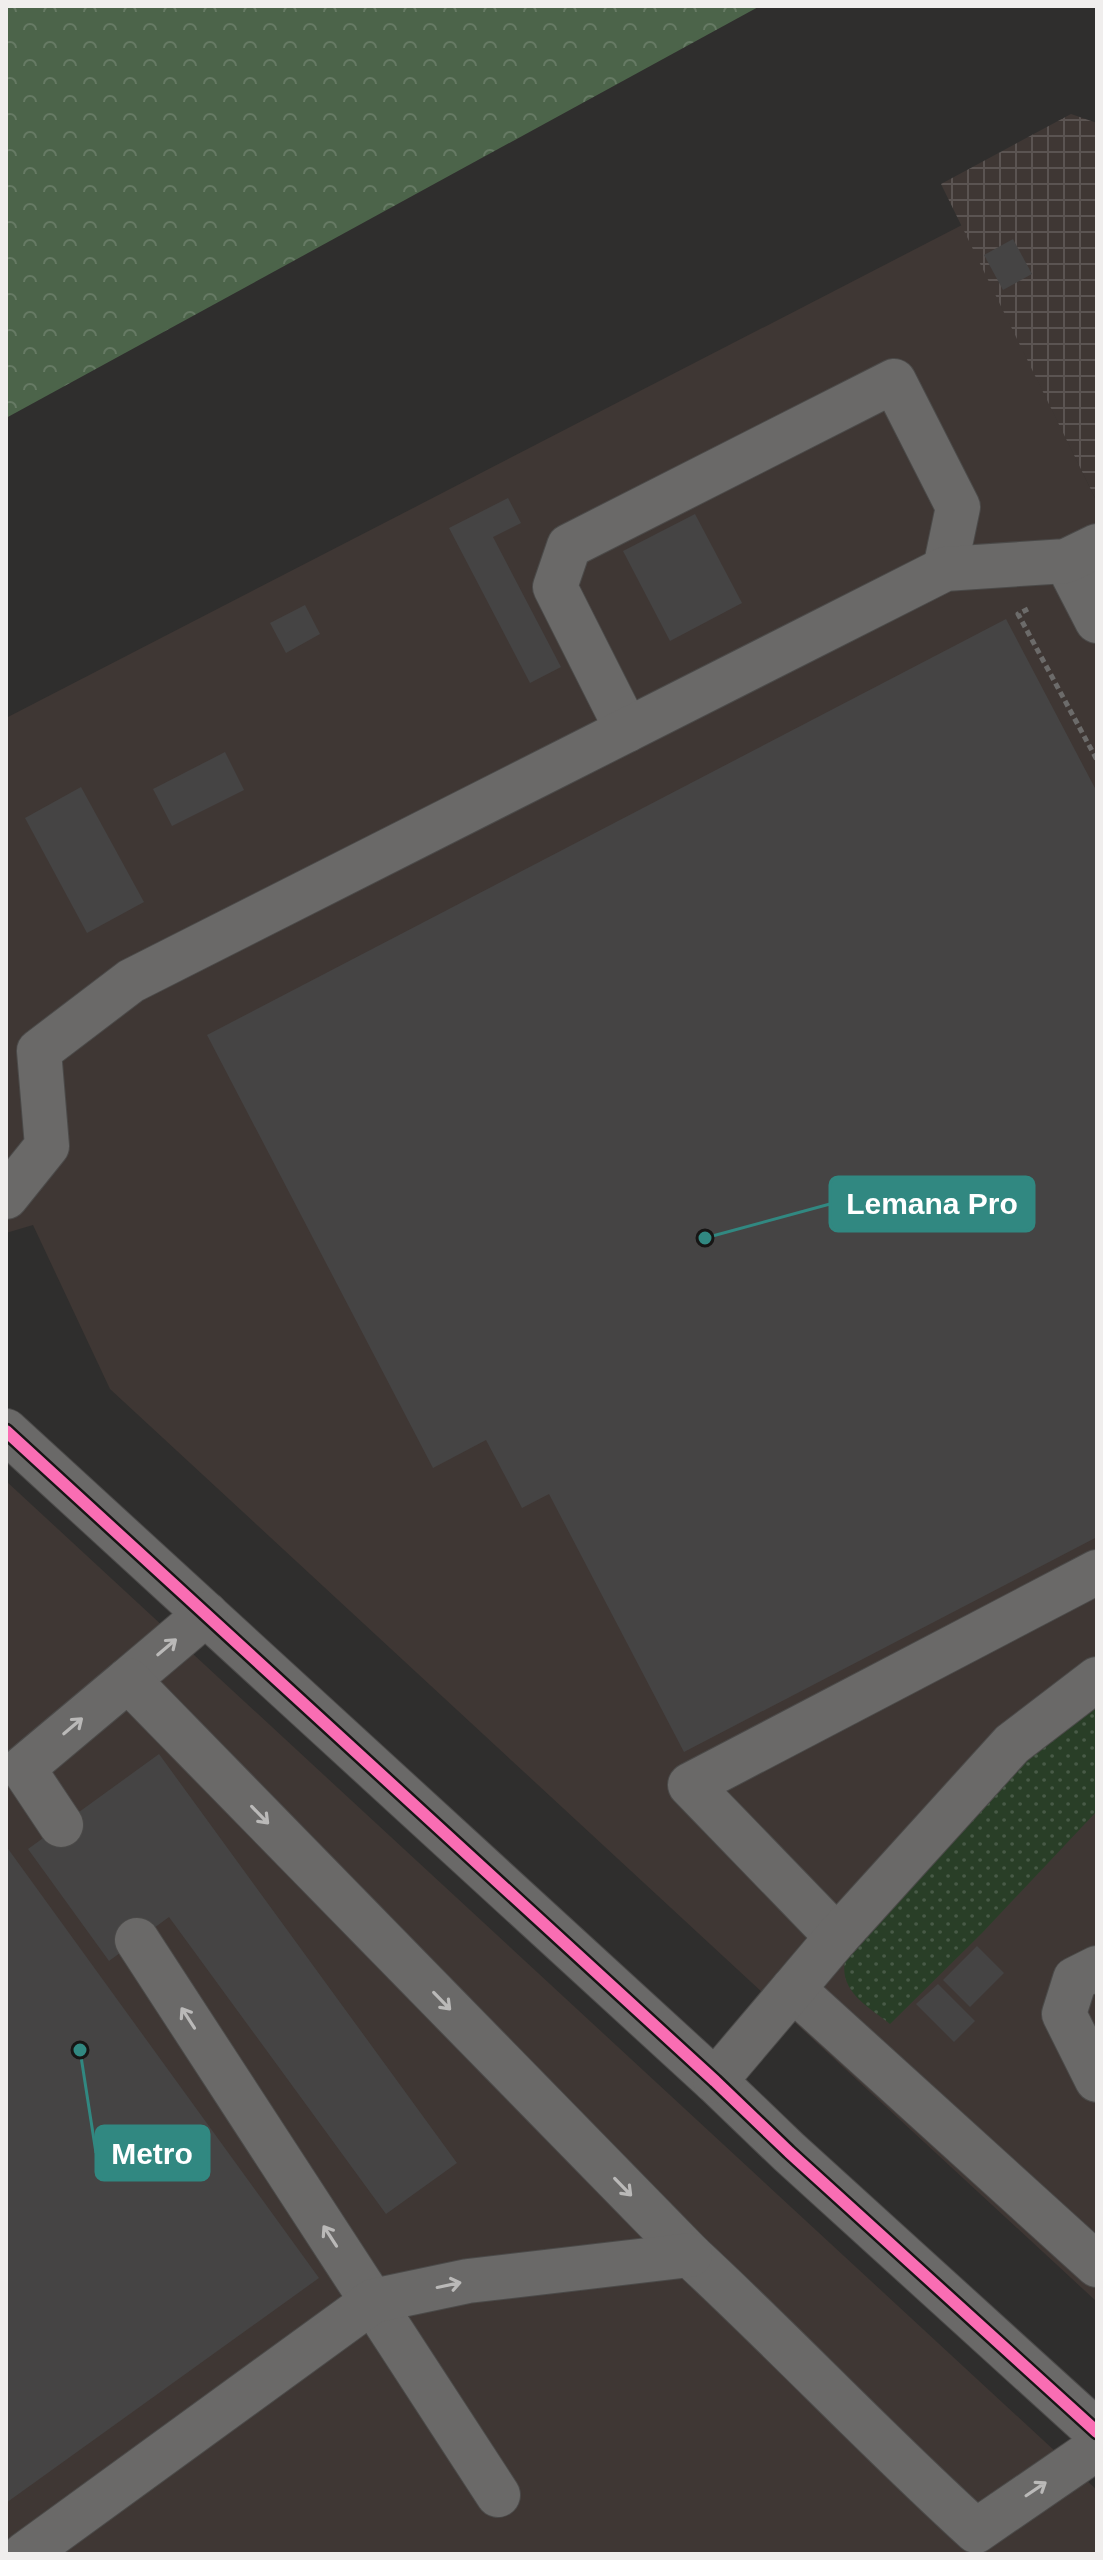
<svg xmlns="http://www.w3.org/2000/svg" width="1103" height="2560" font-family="Arial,sans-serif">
  <defs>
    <pattern id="industrial-grid" width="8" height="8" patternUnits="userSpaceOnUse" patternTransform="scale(2)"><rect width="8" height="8" fill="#3f3734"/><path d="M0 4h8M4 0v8" fill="none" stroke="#5b5452"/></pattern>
    <pattern id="grass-dots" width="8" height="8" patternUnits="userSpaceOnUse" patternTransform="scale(2)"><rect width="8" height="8" fill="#293e27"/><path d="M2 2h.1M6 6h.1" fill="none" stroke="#485a47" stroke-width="1.8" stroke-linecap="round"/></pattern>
    <pattern id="forest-crowns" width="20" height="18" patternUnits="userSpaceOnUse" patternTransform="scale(2)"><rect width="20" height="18" fill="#4c644a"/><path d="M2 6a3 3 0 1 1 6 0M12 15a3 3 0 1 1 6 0" fill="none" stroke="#667a64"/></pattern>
  </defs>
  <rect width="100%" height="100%" fill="#2f2e2d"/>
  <g fill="#3f3734">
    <path d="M962,225L1097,502V2302L110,1389L33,1225L6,1233V718Z"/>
    <path d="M6,1481L1097,2490V2554H6Z"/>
  </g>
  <path fill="url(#industrial-grid)" d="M1071,114L1097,123V502L941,184Z"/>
  <path fill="url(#grass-dots)" d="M1097,1701V1811L982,1933L890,2024C869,2007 839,1992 845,1961L1021,1759Z"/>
  <path fill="url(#forest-crowns)" d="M6,6H760L6,418Z"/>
  <g fill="#454444">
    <path d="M1013,239L1032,274L1003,290L984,255Z"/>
    <path d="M508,498L521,523L493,537L561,667L530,683L449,528Z"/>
    <path d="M695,514L742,603L670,641L623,551Z"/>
    <path d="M305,605L320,634L286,653L270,623Z"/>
    <path d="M1006,619L1097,792V1537L684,1752L549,1494L522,1508L486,1440L433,1468L207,1035Z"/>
    <path d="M225,752L244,790L172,826L153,789Z"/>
    <path d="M81,787L144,902L87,933L25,818Z"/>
    <path d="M159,1754L457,2163L386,2214L169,1917L109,1961L28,1849Z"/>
    <path d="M6,1846L319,2278L6,2503Z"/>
    <path d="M977,1946L1004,1973L970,2007L943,1980Z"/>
    <path d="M938,1984L975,2021L954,2042L916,2004Z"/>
  </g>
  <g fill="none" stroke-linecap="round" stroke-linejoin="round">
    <g stroke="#4b4a49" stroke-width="46">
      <g id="minor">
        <path d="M1066,561L1097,621"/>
        <path d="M627,730L555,587L569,546L894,381L958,507L945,569"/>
        <path d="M6,1197L47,1146L39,1051L131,981L945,569L1066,561L1097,546"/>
        <path d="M6,1431L715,2081L789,2152L1097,2432"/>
        <path d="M128,1680L206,1614"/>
        <path d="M61,1825L23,1768L128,1680L690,2255C787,2345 878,2442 976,2531L1097,2448"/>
        <path d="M837,1937L690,1785L1097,1572"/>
        <path d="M137,1940L498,2495"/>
        <path d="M1097,1968L1075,1979L1064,2014L1097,2080"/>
        <path d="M793,1989L1097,2265"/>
        <path d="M715,2081L837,1937L1012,1744L1097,1679"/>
        <path d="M25,2554L373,2301L468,2281L690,2255"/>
      </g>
    </g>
    <path stroke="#6c6b6a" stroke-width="5" stroke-dasharray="6 4" stroke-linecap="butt" d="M1028,609L1018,614L1097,760"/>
    <use href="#minor" stroke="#6a6968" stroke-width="44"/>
    <g stroke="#171615" stroke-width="17">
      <path id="cycleway" d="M6,1431L715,2081L789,2152L1097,2432"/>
    </g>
    <use href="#cycleway" stroke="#f96db3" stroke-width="12"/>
  </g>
  <defs><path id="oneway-shaft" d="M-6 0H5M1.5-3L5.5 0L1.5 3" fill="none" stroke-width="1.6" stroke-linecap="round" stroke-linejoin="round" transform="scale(2)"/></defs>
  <g stroke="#bab9b8">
    <use href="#oneway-shaft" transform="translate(167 1647) rotate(-40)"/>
    <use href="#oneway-shaft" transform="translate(73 1726) rotate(-40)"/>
    <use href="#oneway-shaft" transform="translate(260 1815) rotate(46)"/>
    <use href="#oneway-shaft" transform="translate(442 2001) rotate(46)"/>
    <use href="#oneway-shaft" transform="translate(188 2018) rotate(-123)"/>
    <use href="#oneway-shaft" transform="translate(623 2187) rotate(46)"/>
    <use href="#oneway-shaft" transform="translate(330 2236) rotate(-123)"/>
    <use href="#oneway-shaft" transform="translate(449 2285) rotate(-12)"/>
    <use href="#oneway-shaft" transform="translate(1036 2489) rotate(-34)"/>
  </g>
  <path fill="none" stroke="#318881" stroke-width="3" d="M705 1238L830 1204M80 2050L96 2153"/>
  <g fill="#318881" stroke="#171615" stroke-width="3">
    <circle cx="705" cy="1238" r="8"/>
    <circle cx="80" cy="2050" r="8"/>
  </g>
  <g fill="#318881" stroke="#318881" stroke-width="3">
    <rect x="830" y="1177" width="204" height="54" rx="8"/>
    <rect x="96" y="2126" width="113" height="54" rx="8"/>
  </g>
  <g font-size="30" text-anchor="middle" font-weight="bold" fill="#fff">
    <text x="932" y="1214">Lemana Pro</text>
    <text x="152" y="2164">Metro</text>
  </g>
  <rect width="1103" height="2560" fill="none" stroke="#f0eeed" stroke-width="16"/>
</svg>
